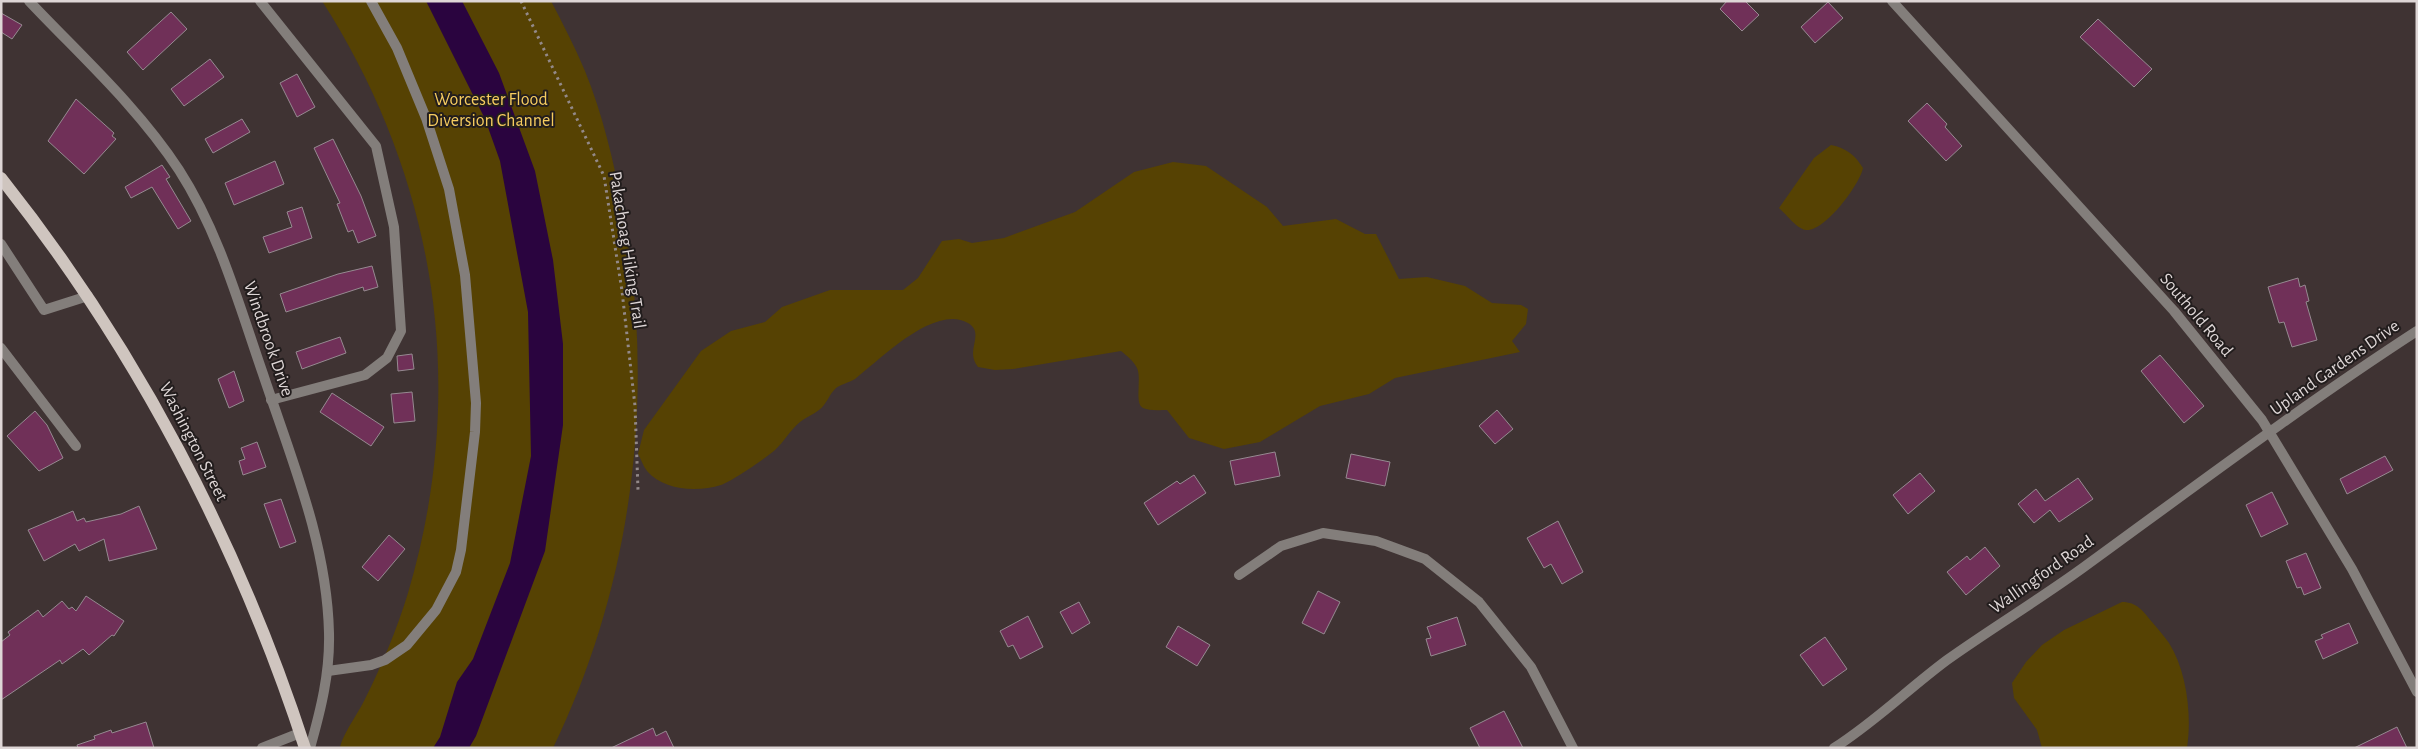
<svg xmlns="http://www.w3.org/2000/svg" width="2418" height="749" font-family="'Alegreya Sans',sans-serif">
  <rect width="100%" height="100%" fill="#3f3333"/>
  <g fill="#564203">
    <path d="M322,1H551C563,24 575,47 585,71C603,115 614,163 623,210C656,392 634,581 553,748H340C342,735 359,712 365,699C382,665 397,629 408,593C469,388 437,180 322,1Z"/>
    <path d="M1831,145C1846,148 1855,155 1863,168C1860,184 1825,232 1806,230C1797,229 1786,214 1779,208L1814,158Z"/>
    <path d="M1173,162L1206,166L1267,207L1283,226L1336,219L1365,234H1376L1399,279L1427,277L1465,286L1492,303L1521,305L1528,309L1526,324L1512,341L1520,352L1395,378L1369,394L1320,406L1260,442L1224,449L1189,438L1167,410C1160,410 1149,411 1143,408C1134,404 1142,378 1137,368C1133,360 1127,356 1121,351L1013,369L995,370L978,367C964,350 986,334 968,323C934,304 880,360 855,379C849,383 840,384 835,389C829,395 826,405 819,410C813,415 806,417 800,422C790,430 784,442 775,450C766,458 731,482 721,485C698,492 664,491 647,471C643,466 641,459 638,454L644,430L701,351L731,331L765,322L782,307L830,290H903L918,278L942,241L959,239L972,243L1004,238L1075,212L1134,172Z"/>
    <path d="M2122,602C2137,602 2143,611 2152,622C2158,629 2164,636 2169,643C2187,672 2192,715 2187,748H2042L2037,730L2014,698L2012,683L2026,662L2042,645L2064,630Z"/>
  </g>
  <path fill="#2a043f" d="M426,1H462L499,73L535,171L553,260L563,344V425L545,551L476,736L469,748H433L440,737L457,682L473,659L510,563L531,456L528,312L500,161L485,119Z"/>
  <g fill="#703058" stroke="#968a91">
    <path d="M1727,1H1745L1759,15L1742,31L1720,9Z"/>
    <path d="M1828,2L1843,18L1815,43L1801,27Z"/>
    <path d="M171,12L187,29L143,70L127,52Z"/>
    <path d="M1,13L22,25L12,39L1,32Z"/>
    <path d="M2098,19L2152,69L2134,87L2080,37Z"/>
    <path d="M210,59L224,77L184,106L171,89Z"/>
    <path d="M297,74L315,107L297,117L280,83Z"/>
    <path d="M76,99L114,133L112,136L116,139L84,174L48,141Z"/>
    <path d="M1927,103L1947,124L1945,127L1962,146L1946,161L1908,121Z"/>
    <path d="M242,119L250,132L213,153L205,139Z"/>
    <path d="M333,139L361,196L376,236L358,243L353,230L348,232L337,204L340,203L314,148Z"/>
    <path d="M275,161L284,184L234,205L225,183Z"/>
    <path d="M162,165L170,177L166,179L191,221L178,229L152,187L131,198L125,187Z"/>
    <path d="M302,207L312,238L269,253L263,237L292,227L287,212Z"/>
    <path d="M372,266L378,287L364,291L363,287L286,312L280,294L338,274Z"/>
    <path d="M2298,278L2300,287L2305,285L2309,301L2306,302L2317,340L2292,347L2284,322L2279,323L2268,287Z"/>
    <path d="M340,337L346,353L302,369L296,352Z"/>
    <path d="M412,354L414,369L398,371L397,356Z"/>
    <path d="M2160,355L2204,406L2184,423L2141,371Z"/>
    <path d="M234,371L244,401L229,408L218,379Z"/>
    <path d="M412,392L415,421L394,423L391,394Z"/>
    <path d="M332,393L384,427L371,446L320,412Z"/>
    <path d="M1497,410L1513,429L1495,444L1479,426Z"/>
    <path d="M35,411L47,425L63,458L39,471L7,436Z"/>
    <path d="M257,442L266,467L243,475L239,461L245,459L241,448Z"/>
    <path d="M1275,452L1280,476L1235,485L1230,461Z"/>
    <path d="M1351,454L1390,462L1385,486L1346,478Z"/>
    <path d="M2385,456L2393,470L2347,494L2340,479Z"/>
    <path d="M1920,473L1935,491L1908,514L1893,495Z"/>
    <path d="M1194,475L1206,493L1158,525L1144,503L1177,481L1180,484Z"/>
    <path d="M2078,478L2093,499L2059,522L2050,510L2034,523L2018,504L2036,489L2045,501Z"/>
    <path d="M2272,492L2288,524L2261,537L2246,505Z"/>
    <path d="M281,499L296,542L280,548L264,504Z"/>
    <path d="M139,506L157,549L109,561L104,539L79,551L75,544L44,561L28,530L73,511L77,521L84,518L86,522L121,514Z"/>
    <path d="M1558,521L1583,572L1562,584L1551,564L1544,568L1527,538Z"/>
    <path d="M389,535L405,549L378,581L362,567Z"/>
    <path d="M1985,547L2000,566L1966,595L1947,572L1967,556L1970,560Z"/>
    <path d="M2306,553L2321,588L2304,595L2301,587L2297,588L2286,561Z"/>
    <path d="M1318,591L1340,602L1324,634L1302,623Z"/>
    <path d="M86,596L124,621L114,636L112,635L89,655L83,649L62,664L60,660L1,700V642L10,635L8,632L38,610L43,617L62,601L69,609L72,607L76,611Z"/>
    <path d="M1079,602L1090,623L1072,634L1060,612Z"/>
    <path d="M1028,616L1043,647L1020,659L1013,645L1008,647L1000,631Z"/>
    <path d="M1457,617L1466,645L1431,656L1426,639L1431,638L1427,627Z"/>
    <path d="M2349,623L2358,643L2323,659L2315,641L2323,638L2321,635Z"/>
    <path d="M1178,626L1210,645L1197,666L1166,647Z"/>
    <path d="M1825,637L1847,669L1823,686L1800,655Z"/>
    <path d="M1504,711L1523,748H1480L1470,728Z"/>
    <path d="M146,722L154,748H78L77,745L95,739L94,736L111,730L112,733Z"/>
    <path d="M2397,727L2407,748H2354Z"/>
    <path d="M653,728L656,736L666,731L674,748H611Z"/>
  </g>
  <g fill="none" stroke-linecap="round" stroke-linejoin="round">
    <path stroke="#938989" stroke-width="3" stroke-dasharray="2.5 4" stroke-linecap="butt" d="M521,1L604,176L622,291L635,406L638,490"/>
    <g stroke="#837e7b" stroke-width="10">
      <path d="M1,244L44,310L88,296"/>
      <path d="M1,348L76,446"/>
      <path d="M262,748L300,733"/>
    </g>
    <g stroke="#837e7b" stroke-width="10">
      <path d="M29,1C80,55 138,107 179,170C219,232 239,305 263,374C291,458 327,543 329,633C330,673 321,709 310,748"/>
      <path d="M260,1L376,146L394,227L401,331L387,358L365,375L271,400"/>
      <path d="M1892,1L2174,311L2262,420L2352,569L2417,692"/>
      <path d="M1239,575L1281,546L1323,533L1376,541L1425,559L1479,602L1531,667L1573,748"/>
      <path d="M328,671L371,665L385,660L407,645L436,610L456,572L461,550L475,432L476,403L465,275L449,189L426,118L397,48L371,1"/>
      <path d="M1834,748C1875,722 1908,689 1947,660C1992,628 2040,599 2084,567C2194,487 2303,405 2417,331"/>
    </g>
    <path stroke="#cfc5bf" stroke-width="12" d="M1,178C136,348 238,542 305,748"/>
  </g>
  <g text-anchor="middle" dominant-baseline="central" stroke-width="4" stroke-linejoin="round" paint-order="stroke">
    <g font-size="18" fill="#f6cc5f" stroke="#221d1d">
      <text x="491" y="100">Worcester Flood<tspan x="491" dy="21">Diversion Channel</tspan></text>
    </g>
    <g font-size="18" fill="#ded6d6" stroke="#221d1d">
      <text transform="translate(627 250) rotate(81)">Pakachoag Hiking Trail</text>
      <text transform="translate(2196 315) rotate(50)">Southold Road</text>
      <text transform="translate(268 339) rotate(71)">Windbrook Drive</text>
      <text transform="translate(2335 368) rotate(-35)">Upland Gardens Drive</text>
      <text transform="translate(193 442) rotate(63)">Washington Street</text>
      <text transform="translate(2042 575) rotate(-35)">Wallingford Road</text>
    </g>
  </g>
  <rect width="2418" height="749" fill="none" stroke="#ded6d6" stroke-width="5"/>
</svg>
